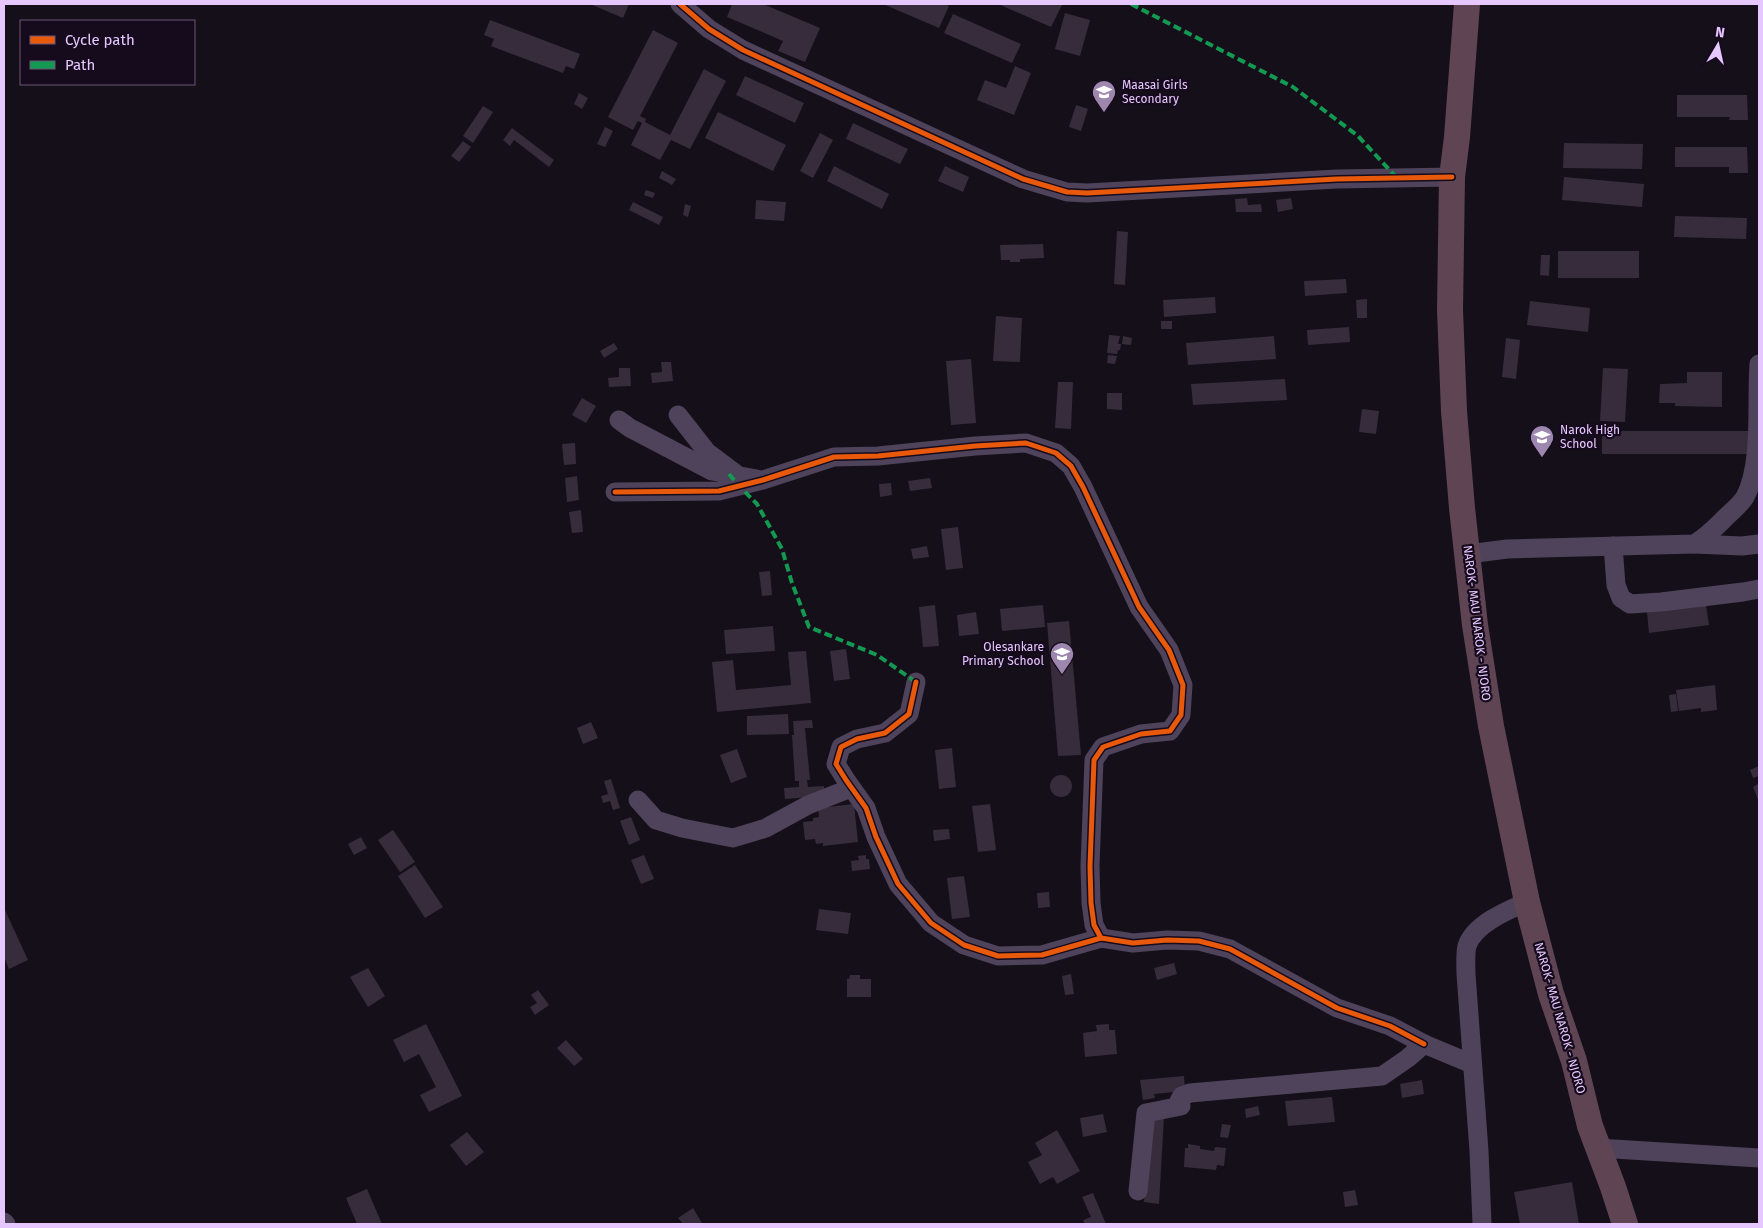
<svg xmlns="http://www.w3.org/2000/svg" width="1763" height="1228" font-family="'Fira Sans',sans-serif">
  <rect width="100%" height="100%" fill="#150f19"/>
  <g fill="#362c3c">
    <path d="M590,4H629L623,18Z"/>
    <path d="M732,4H763L820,28L805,62L778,51L783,41L727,17Z"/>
    <path d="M883,4H944L949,6L939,28Z"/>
    <path d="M998,4H1058L1062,5L1051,27Z"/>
    <path d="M1065,13L1090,20L1080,56L1055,49Z"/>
    <path d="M953,14L1021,44L1012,63L944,33Z"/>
    <path d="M490,20L580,54L574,69L566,66L563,73L491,46L494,39L484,35Z"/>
    <path d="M653,30L678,43L640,116L646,119L645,122L670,135L704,69L726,81L690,149L671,140L660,160L631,145L642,123L638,121L633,130L608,117Z"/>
    <path d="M1015,66L1031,73L1014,115L977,100L985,80L1006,88Z"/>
    <path d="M745,76L804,103L795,123L736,95Z"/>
    <path d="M579,93L588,98L582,109L574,104Z"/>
    <path d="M1677,95H1747L1748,120H1729L1730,117H1677Z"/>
    <path d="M1076,105L1088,109L1081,131L1069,127Z"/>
    <path d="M483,106L493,112L473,143L463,136Z"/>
    <path d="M718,112L786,145L773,171L705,138Z"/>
    <path d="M853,123L908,149L900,164L846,139Z"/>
    <path d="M605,127L613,131L605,147L597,144Z"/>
    <path d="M512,128L554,160L549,167L514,140L510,146L503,140Z"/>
    <path d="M820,133L833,140L813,178L800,171Z"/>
    <path d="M463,141L471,147L459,162L451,156Z"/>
    <path d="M1564,143L1643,144L1642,169L1563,168Z"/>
    <path d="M1675,147H1747L1748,173H1729V167H1675Z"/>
    <path d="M834,166L889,194L882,209L827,181Z"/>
    <path d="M945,166L969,177L963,192L938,181Z"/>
    <path d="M662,171L676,179L672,185L659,178Z"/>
    <path d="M1564,177L1644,184L1642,207L1562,200Z"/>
    <path d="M646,190L655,193L653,198L644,195Z"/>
    <path d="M1247,198L1248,205L1261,204L1262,212H1236L1235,199Z"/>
    <path d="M1291,198L1293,209L1278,212L1276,200Z"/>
    <path d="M756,200L786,202L784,221L755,219Z"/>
    <path d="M633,202L663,217L659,225L629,210Z"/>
    <path d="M685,204L691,206L688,217L683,215Z"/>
    <path d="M1675,216L1747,218L1746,239L1674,237Z"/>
    <path d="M1117,231L1128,232L1125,285L1114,284Z"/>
    <path d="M1043,244L1044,258L1020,259V262H1010V260H1001L1000,245Z"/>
    <rect x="1558" y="251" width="81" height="27"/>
    <path d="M1541,255H1550L1549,276L1540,275Z"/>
    <path d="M1346,279L1347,293L1305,296L1304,281Z"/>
    <path d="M1215,297L1216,313L1164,317L1163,300Z"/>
    <path d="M1367,299V318H1357L1356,300Z"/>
    <path d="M1530,301L1590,308L1588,332L1527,325Z"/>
    <path d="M996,316L1022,318L1020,362L993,361Z"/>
    <rect x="1161" y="321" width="11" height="8"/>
    <path d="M1349,327L1350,342L1308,345L1307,330Z"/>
    <path d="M1109,335L1120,336L1118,344H1121L1120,350H1118L1117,354L1107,353Z"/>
    <path d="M1123,336L1132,338L1131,345L1122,344Z"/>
    <path d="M1274,336L1276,359L1188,365L1186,343Z"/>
    <path d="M1506,338L1520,340L1516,379L1502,377Z"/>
    <path d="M614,343L618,349L604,358L600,351Z"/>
    <path d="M1108,355L1117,356L1115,364L1107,363Z"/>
    <path d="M971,359L976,423L951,425L946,361Z"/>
    <path d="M661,362H671L673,381L652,383L651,373L662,372Z"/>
    <path d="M619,368H630L631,386L609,387L608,378L619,377Z"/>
    <path d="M1603,368L1628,369L1625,422L1600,421Z"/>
    <path d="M1687,372H1722V407L1675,406V403H1659L1660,384L1687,383Z"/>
    <path d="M1285,379L1287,400L1193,405L1191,384Z"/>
    <path d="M1058,382H1073L1071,429L1055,428Z"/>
    <path d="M1107,393H1122V410L1107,409Z"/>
    <path d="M582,398L596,406L586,423L572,415Z"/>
    <path d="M1362,409L1379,411L1376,434L1359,432Z"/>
    <rect x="1602" y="431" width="152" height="23"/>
    <path d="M575,443L576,464L564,465L562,444Z"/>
    <path d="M577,476L579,500L567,502L565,478Z"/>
    <path d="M930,478L932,488L910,491L908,481Z"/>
    <path d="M891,483L892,495L880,497L879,484Z"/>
    <path d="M581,510L583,532L572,533L569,512Z"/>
    <path d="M958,527L963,568L946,570L941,529Z"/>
    <path d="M927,546L929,557L913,559L911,549Z"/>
    <path d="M770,571L772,595L762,596L759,572Z"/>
    <path d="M935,605L939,646L923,647L919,607Z"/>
    <path d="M1043,605L1045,627L1002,631L1000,609Z"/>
    <path d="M1706,605L1709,625L1649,633L1647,612Z"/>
    <path d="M976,612L979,634L959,636L957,615Z"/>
    <path d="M1069,621L1081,755L1058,756L1047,623Z"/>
    <path d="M773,626L775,651L726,654L724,630Z"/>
    <path d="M846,649L850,679L834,681L830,651Z"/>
    <path d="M806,651L811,703L717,712L712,662L733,660L736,690L791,685L788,652Z"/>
    <path d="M1715,685L1717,710L1701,712V708L1679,711L1676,690Z"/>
    <path d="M1676,694L1678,711L1671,712L1669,695Z"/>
    <path d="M788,714L789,734L747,735V716Z"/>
    <path d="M812,720L813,728H805L810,780H807L808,787L824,786V796L785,799L784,788L799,787V781H795L792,735H794L793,721Z"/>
    <path d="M591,722L598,738L583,744L577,728Z"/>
    <path d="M952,748L956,787L939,789L935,750Z"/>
    <path d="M737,749L747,777L731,783L720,755Z"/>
    <path d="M1759,766V776L1753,778L1750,770Z"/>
    <circle cx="1061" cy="786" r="11"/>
    <path d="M611,779L620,808L613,810L610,801L603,803L601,796L608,794L604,781Z"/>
    <path d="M1758,784L1759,786V802L1753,787Z"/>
    <path d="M854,804L858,842L823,846V843L816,844L815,839L805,840L803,822L813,821V818L819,817L818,808Z"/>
    <path d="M990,804L996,850L978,852L972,806Z"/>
    <path d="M631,817L640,840L629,845L620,821Z"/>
    <path d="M949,829L950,839L934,841L933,830Z"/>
    <path d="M393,830L415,862L400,872L378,840Z"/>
    <path d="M361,837L367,848L354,855L348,844Z"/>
    <path d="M644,855L654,879L641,884L631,860Z"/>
    <path d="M866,855V859H869L870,869L852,871L851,861L859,860L858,856Z"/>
    <path d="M415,865L443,907L425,918L398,876Z"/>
    <path d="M964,876L970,917L952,919L947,878Z"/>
    <path d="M1049,892L1050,907L1038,908L1037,893Z"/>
    <path d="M4,908L28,960L9,969L4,957Z"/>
    <path d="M819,909L851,913L848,934L816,930Z"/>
    <path d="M1174,963L1177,974L1157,980L1154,968Z"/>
    <path d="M368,968L385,996L368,1007L350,977Z"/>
    <path d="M1071,974L1074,994L1065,995L1062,976Z"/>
    <path d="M850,975H860V979H871V997H847V979H849Z"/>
    <path d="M538,990L549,1005L535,1015L530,1007L537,1003L531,995Z"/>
    <path d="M426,1024L462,1096L429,1112L420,1095L436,1087L419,1054L404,1062L393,1040Z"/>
    <path d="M1109,1024V1030H1115L1117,1054L1085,1057L1083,1033L1097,1031L1096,1025Z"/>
    <path d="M566,1040L583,1059L574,1066L557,1048Z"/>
    <path d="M1184,1076L1185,1091L1154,1094L1155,1098L1143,1100L1140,1080Z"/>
    <path d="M1422,1080L1424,1094L1402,1098L1400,1084Z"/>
    <path d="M1332,1097L1335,1122L1288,1126L1285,1101Z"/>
    <path d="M1258,1106L1260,1115L1246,1118L1245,1109Z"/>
    <path d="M1103,1114L1107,1132L1083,1137L1080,1118Z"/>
    <path d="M1149,1116L1164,1117L1159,1204L1144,1202Z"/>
    <path d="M1222,1124L1231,1125L1228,1138L1220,1137Z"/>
    <path d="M1057,1130L1080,1171L1057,1184L1053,1177L1040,1184L1028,1162L1042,1155L1035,1143Z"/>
    <path d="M467,1132L484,1152L466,1166L450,1145Z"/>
    <path d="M1188,1144L1200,1146V1149L1214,1151L1215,1147L1226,1148L1224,1166L1217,1165L1216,1170L1184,1167L1185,1148H1188Z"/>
    <path d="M1572,1182L1579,1224H1520L1514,1192Z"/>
    <path d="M367,1189L382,1224H357L346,1198Z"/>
    <path d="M1355,1190L1358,1205L1345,1207L1343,1192Z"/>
    <path d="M1093,1193L1106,1224H1085L1083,1220L1091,1217L1082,1197Z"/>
    <path d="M693,1208L702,1223L700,1224H683L678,1218Z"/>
  </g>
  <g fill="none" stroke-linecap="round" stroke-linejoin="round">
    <g stroke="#4e435a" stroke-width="19">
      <path d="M680,4L709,29L743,50L1023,179L1067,192L1087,193L1337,179L1452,177"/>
      <path d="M678,415L707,452L735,473"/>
      <path d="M619,420L630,428L712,471L757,479"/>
      <path d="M615,492L719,491L763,480L834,457L878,456L975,446L1026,443L1056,453L1071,466L1083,487L1139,607L1169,650L1183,685L1181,715L1170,731L1141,734L1103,747L1094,760L1090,866L1091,903L1094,925L1101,938L1133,943L1167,940L1199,941L1230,949L1337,1008L1390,1026L1424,1044"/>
      <path d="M1694,544L1742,546L1759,544"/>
      <path d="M1613,546L1616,585L1621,598L1630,604L1661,602L1743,592L1759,589"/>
      <path d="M1468,554L1507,549L1694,544C1707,537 1716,527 1726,517C1732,511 1740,505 1745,497C1763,464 1756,402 1759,364"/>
      <path d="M916,682L909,714L885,733L857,739L841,747L836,764L846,780L866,808L876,837L898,884L931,923L964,945L998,956L1042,955L1101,938"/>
      <path d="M638,800L656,820L682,828L733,838L766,828L808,805L851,788"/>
      <path d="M1598,1148L1759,1158"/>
      <path d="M1138,1191L1146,1113L1181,1106L1179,1101L1182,1096L1190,1093L1382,1076L1408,1058L1424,1044L1472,1064"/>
      <path d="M4,1222L6,1224"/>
      <path d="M1482,1224L1479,1151L1466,974C1466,965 1465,954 1467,946C1474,924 1508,910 1527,902"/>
    </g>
    <path stroke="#5f4553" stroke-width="26" d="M1467,4L1457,137L1452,177L1450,310L1454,411L1462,508L1475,625L1491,726L1527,902L1551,994L1574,1061L1590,1126L1613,1187L1625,1224"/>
    <g stroke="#139951" stroke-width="4" stroke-dasharray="8 4" stroke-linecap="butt">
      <path d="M1131,4L1293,87L1358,136L1397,178"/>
      <path d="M729,474L739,486L757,504L782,549L792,583L809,627L877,655L916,682"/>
    </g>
    <g stroke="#160b1d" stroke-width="8">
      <g id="cycleway">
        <path d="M680,4L709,29L743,50L1023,179L1067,192L1087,193L1337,179L1452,177"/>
        <path d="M615,492L719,491L763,480L834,457L878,456L975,446L1026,443L1056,453L1071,466L1083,487L1139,607L1169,650L1183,685L1181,715L1170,731L1141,734L1103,747L1094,760L1090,866L1091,903L1094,925L1101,938L1133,943L1167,940L1199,941L1230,949L1337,1008L1390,1026L1424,1044"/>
        <path d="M916,682L909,714L885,733L857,739L841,747L836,764L846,780L866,808L876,837L898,884L931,923L964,945L998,956L1042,955L1101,938"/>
      </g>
    </g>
    <use href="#cycleway" stroke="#e8590c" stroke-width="5"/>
  </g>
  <defs>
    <g id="school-pin" transform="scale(1.25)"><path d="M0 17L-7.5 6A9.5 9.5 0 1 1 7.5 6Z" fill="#9e87ae" stroke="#160b1d"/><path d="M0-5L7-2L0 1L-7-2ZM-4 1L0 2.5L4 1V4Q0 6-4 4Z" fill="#fff"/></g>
  </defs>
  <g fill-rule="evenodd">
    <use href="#school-pin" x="1104" y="92"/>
    <use href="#school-pin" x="1542" y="437"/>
    <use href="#school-pin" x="1062" y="654"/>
  </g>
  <g text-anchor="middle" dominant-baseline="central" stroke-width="4.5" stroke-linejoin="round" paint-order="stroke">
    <g font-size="12" fill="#e7c7ff" stroke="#160b1d" text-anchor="start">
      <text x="1122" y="85">Maasai Girls<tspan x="1122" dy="14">Secondary</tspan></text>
      <text x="1560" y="430">Narok High<tspan x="1560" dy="14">School</tspan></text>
      <text x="1044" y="647" text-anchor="end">Olesankare<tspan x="1044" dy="14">Primary School</tspan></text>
    </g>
    <g font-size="12" fill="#e7c7ff" stroke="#160b1d">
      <text transform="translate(1477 623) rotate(83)">NAROK- MAU NAROK - NJORO</text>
      <text transform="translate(1560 1018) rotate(74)">NAROK- MAU NAROK - NJORO</text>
    </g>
  </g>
  <rect width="1763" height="1228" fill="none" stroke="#e7c7ff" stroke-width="10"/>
  <rect x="20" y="20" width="175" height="65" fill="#160b1d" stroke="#6a5677"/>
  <rect x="30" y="36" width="25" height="8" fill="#e8590c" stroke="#6a5677"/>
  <text x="65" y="45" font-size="15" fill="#e7c7ff">Cycle path</text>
  <rect x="30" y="61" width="25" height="8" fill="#139951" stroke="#6a5677"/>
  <text x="65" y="70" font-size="15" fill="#e7c7ff">Path</text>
  <g transform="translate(1718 45) rotate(9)" stroke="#160b1d" stroke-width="4" paint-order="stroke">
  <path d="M0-4L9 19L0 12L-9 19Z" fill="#e7c7ff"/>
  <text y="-8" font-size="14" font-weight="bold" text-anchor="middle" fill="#e7c7ff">N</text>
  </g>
</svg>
